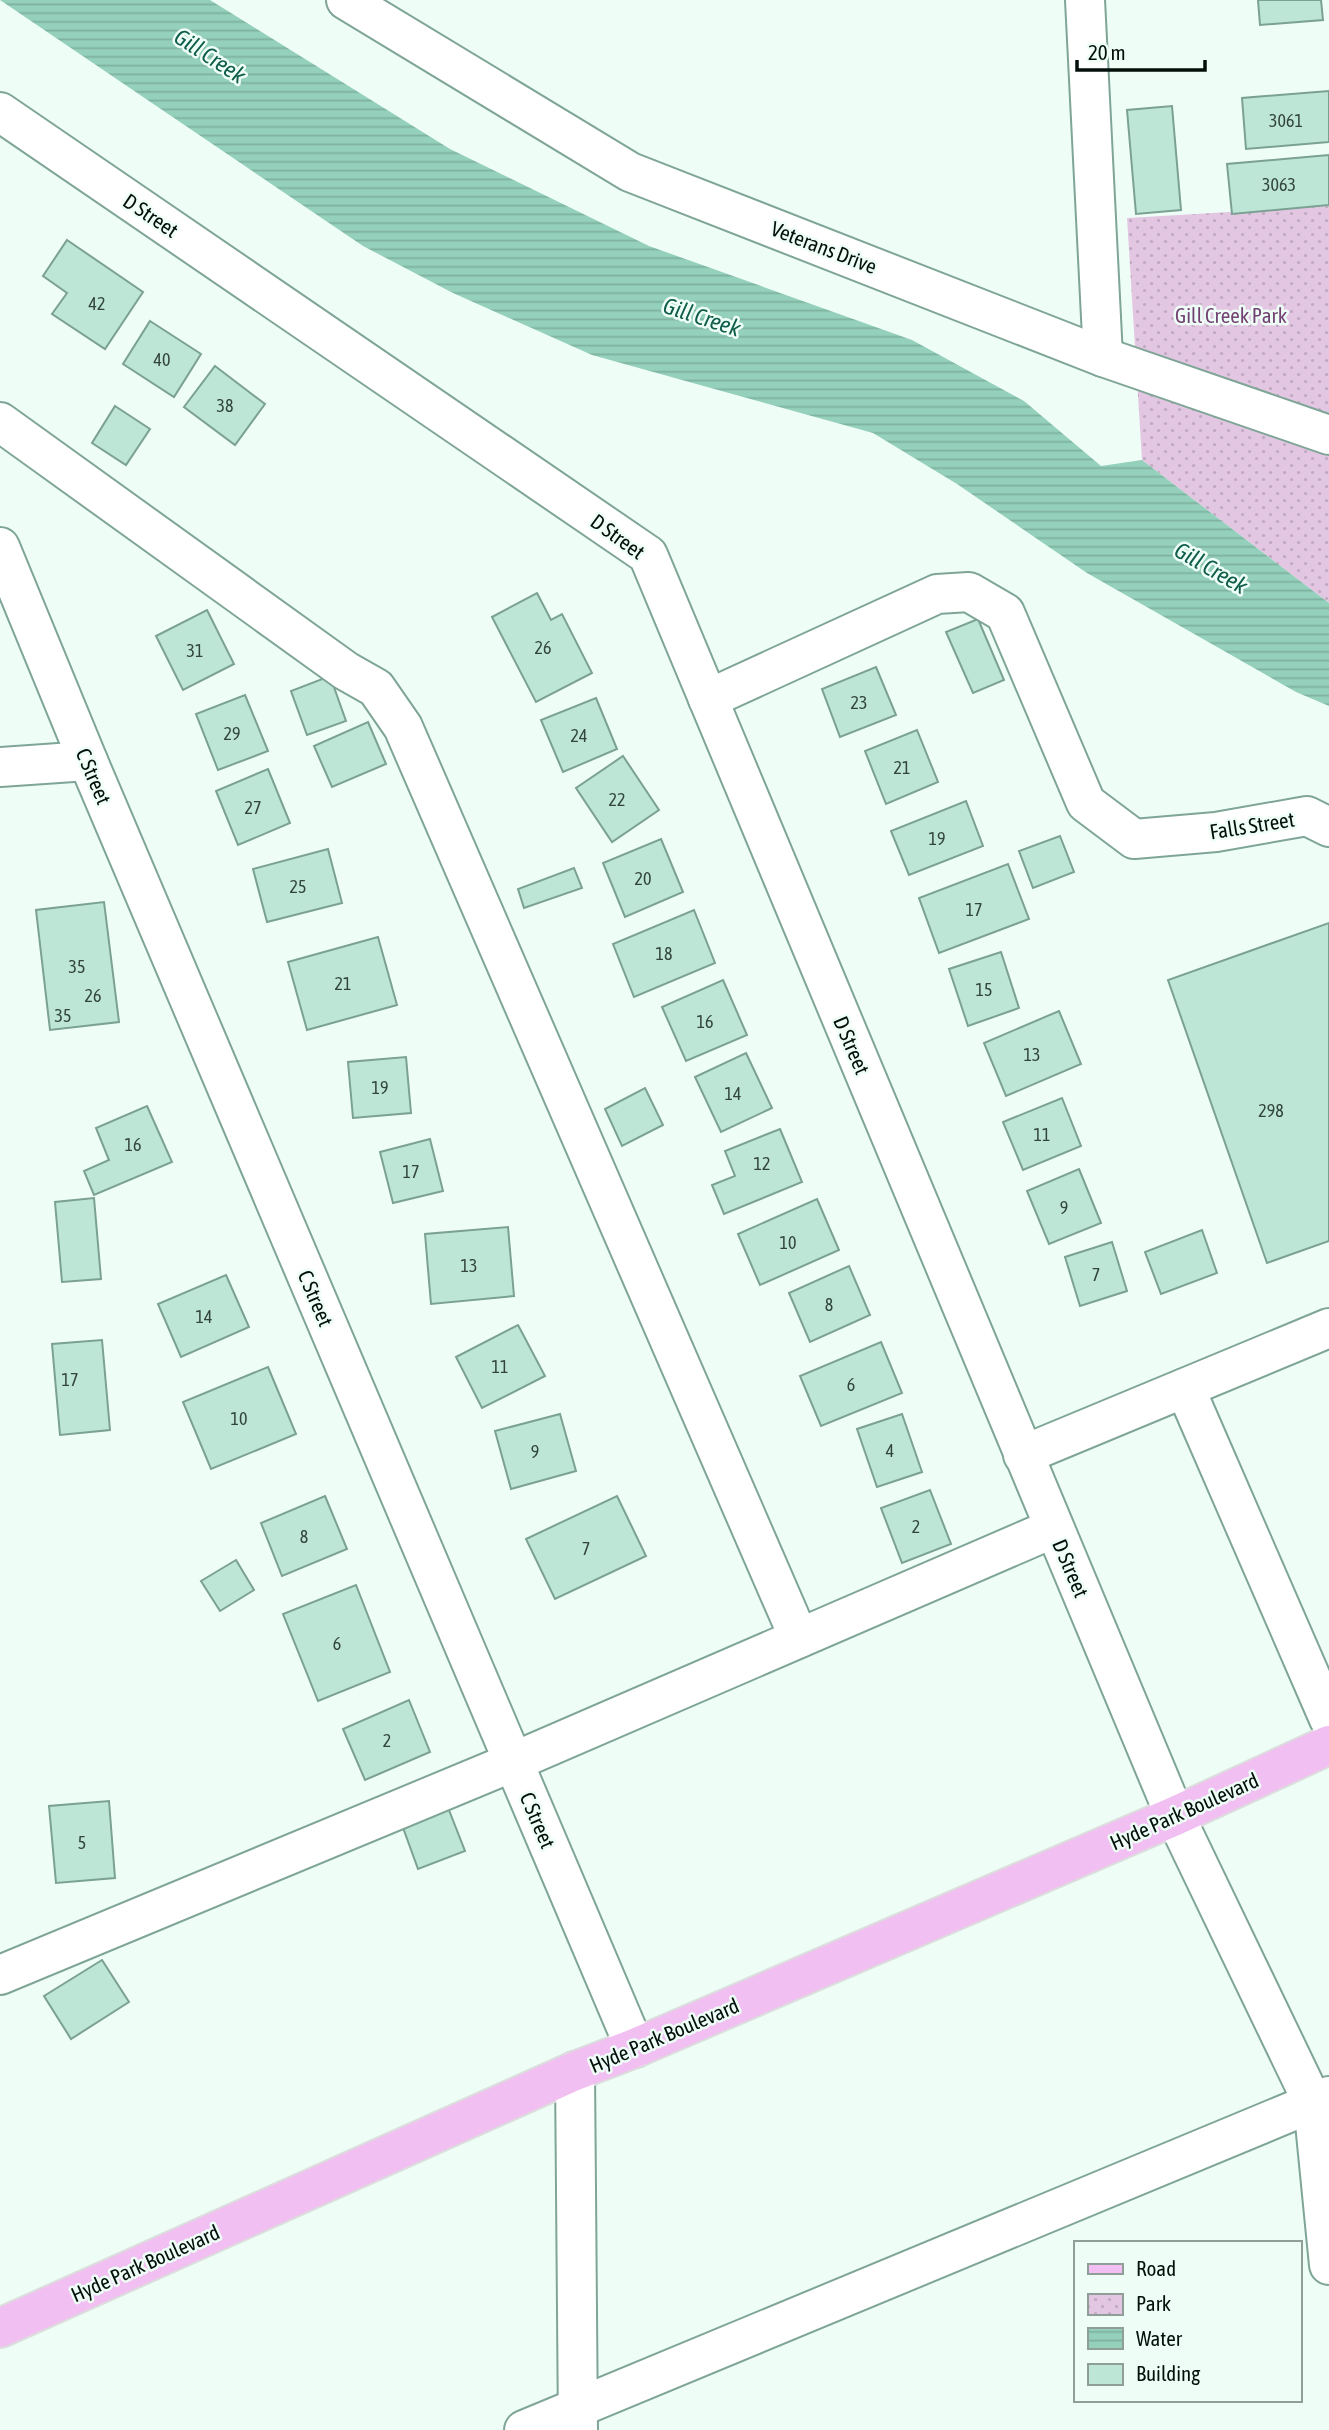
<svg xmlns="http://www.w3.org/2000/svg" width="1329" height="2430" font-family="'Asap Condensed',sans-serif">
  <defs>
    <pattern id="park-dots" width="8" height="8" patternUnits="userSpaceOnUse" patternTransform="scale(1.75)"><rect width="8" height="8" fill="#e3c7e2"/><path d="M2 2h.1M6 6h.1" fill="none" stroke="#c1aac1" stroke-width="1.8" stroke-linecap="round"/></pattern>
    <pattern id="water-rules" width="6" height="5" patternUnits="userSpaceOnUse" patternTransform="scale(1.75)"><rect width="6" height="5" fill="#94d0bb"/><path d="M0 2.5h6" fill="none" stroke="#7eb19f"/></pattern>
  </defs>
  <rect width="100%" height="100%" fill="#eefef7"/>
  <path fill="url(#park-dots)" d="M1329,206V603L1142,460L1127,218Z"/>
  <path fill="url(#water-rules)" d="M0,0H210L450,149L649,246L912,340L1024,401L1101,466L1142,460L1329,603V706L1296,692L1087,573L957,484L873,433L592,355L453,293L363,246Z"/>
  <g fill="#bee6d7" stroke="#7ba193" stroke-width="2">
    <path d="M1258,0H1321L1323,20L1260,25Z"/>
    <path d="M1329,91V142L1246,149L1242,98Z"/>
    <path d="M1172,106L1181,210L1136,214L1127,110Z"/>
    <path d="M1329,155V205L1232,214L1227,164Z"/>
    <path d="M67,240L143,292L105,349L52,314L67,293L43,276Z"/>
    <path d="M150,321L201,354L174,397L123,364Z"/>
    <path d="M215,366L265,404L235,445L184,407Z"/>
    <path d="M115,406L150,429L126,465L92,443Z"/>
    <path d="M537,593L551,620L562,614L592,673L536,702L492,617Z"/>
    <path d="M207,610L234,664L183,690L156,636Z"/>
    <path d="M978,619L1004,680L973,693L946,632Z"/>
    <path d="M876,667L896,715L840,737L822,689Z"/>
    <path d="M330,676L346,721L307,735L291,691Z"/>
    <path d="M245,695L268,751L218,770L196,714Z"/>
    <path d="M596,698L617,749L563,772L541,720Z"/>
    <path d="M368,722L386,764L332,787L314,746Z"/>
    <path d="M917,730L938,782L886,804L865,751Z"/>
    <path d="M623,756L659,810L612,842L576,788Z"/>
    <path d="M268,769L290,823L238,845L216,791Z"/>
    <path d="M966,801L983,846L909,875L891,831Z"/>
    <path d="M1060,836L1074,872L1033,888L1019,851Z"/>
    <path d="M661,839L683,892L625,917L603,863Z"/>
    <path d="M328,849L342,903L267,922L253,869Z"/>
    <path d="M1008,864L1029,919L939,953L919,898Z"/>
    <path d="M574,868L582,888L524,908L518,889Z"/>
    <path d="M104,902L119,1022L50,1030L36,910Z"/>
    <path d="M694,910L715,963L634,997L613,944Z"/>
    <path d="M1329,923V1241L1267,1263L1168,980Z"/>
    <path d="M378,937L397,1005L307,1030L288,962Z"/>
    <path d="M1001,952L1019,1008L968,1026L949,969Z"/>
    <path d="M723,980L747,1035L686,1061L662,1007Z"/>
    <path d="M1059,1011L1081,1064L1006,1096L984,1043Z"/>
    <path d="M746,1053L772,1108L721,1132L695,1077Z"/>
    <path d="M406,1057L411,1113L353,1118L348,1062Z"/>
    <path d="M645,1088L663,1125L622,1146L605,1109Z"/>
    <path d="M1062,1098L1081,1146L1023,1170L1003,1122Z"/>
    <path d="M147,1106L172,1162L94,1195L84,1171L109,1160L96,1128Z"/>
    <path d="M780,1129L802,1182L724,1214L712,1185L735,1176L725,1151Z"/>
    <path d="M430,1139L443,1191L393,1203L380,1152Z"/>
    <path d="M1079,1169L1101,1223L1049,1244L1027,1191Z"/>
    <path d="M94,1198L101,1279L62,1282L55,1202Z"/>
    <path d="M817,1199L839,1250L760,1285L738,1234Z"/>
    <path d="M508,1227L514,1296L431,1304L425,1234Z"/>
    <path d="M1202,1230L1217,1273L1161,1294L1145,1252Z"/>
    <path d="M1112,1242L1127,1291L1080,1306L1065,1257Z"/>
    <path d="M849,1266L870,1315L810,1342L789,1293Z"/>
    <path d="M226,1275L249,1327L181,1357L158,1304Z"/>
    <path d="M518,1325L545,1376L482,1408L456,1357Z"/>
    <path d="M102,1340L110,1430L60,1435L52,1344Z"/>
    <path d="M881,1342L902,1393L821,1426L800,1376Z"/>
    <path d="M268,1367L296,1434L211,1469L183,1402Z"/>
    <path d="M560,1414L576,1471L511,1489L495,1431Z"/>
    <path d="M902,1414L922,1472L877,1487L857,1429Z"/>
    <path d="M930,1490L951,1544L902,1563L881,1508Z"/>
    <path d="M325,1496L347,1549L282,1576L261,1523Z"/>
    <path d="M617,1496L646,1556L555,1599L526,1539Z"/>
    <path d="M236,1560L254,1590L220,1611L201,1581Z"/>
    <path d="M356,1585L390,1672L318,1701L283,1614Z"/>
    <path d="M409,1700L430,1752L365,1780L343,1729Z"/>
    <path d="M109,1801L115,1878L56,1883L49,1806Z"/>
    <path d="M447,1805L465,1851L418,1869L401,1822Z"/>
    <path d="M102,1960L129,2002L71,2039L44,1996Z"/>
  </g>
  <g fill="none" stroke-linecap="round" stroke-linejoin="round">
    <g stroke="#7fa597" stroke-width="42">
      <g id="minor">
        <path d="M346,0L630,172L1103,357L1329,435"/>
        <path d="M1085,0L1103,357"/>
        <path d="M0,112L648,555L1175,1816L1313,2103L1329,2265"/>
        <path d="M0,422L346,671L376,688L403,727L799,1638"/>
        <path d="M0,547L88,761L635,2048"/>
        <path d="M708,699L937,594L969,592L1005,613L1086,803L1134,839L1216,832L1307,816L1329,827"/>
        <path d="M0,767L88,761"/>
        <path d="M1185,1388L1329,1719"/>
        <path d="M1023,1455L1329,1328"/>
        <path d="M0,1975L513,1762L1054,1528"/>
        <path d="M575,2071L578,2430"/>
        <path d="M524,2430L1329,2096"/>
      </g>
    </g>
    <g stroke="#dcdddd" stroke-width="42">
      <path id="major" d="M0,2328L575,2071L635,2048L1175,1816L1329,1745"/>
    </g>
    <use href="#minor" stroke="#fff" stroke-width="38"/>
    <use href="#major" stroke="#f1bff1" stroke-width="38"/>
  </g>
  <g text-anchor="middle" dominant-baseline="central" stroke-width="5" stroke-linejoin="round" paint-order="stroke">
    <g font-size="18" fill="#32453d">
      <text x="1286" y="120">3061</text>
      <text x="1279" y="184">3063</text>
      <text x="97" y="303">42</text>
      <text x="162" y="359">40</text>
      <text x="225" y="405">38</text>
      <text x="543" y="647">26</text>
      <text x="195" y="650">31</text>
      <text x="859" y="702">23</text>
      <text x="232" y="733">29</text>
      <text x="579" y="735">24</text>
      <text x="902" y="767">21</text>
      <text x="617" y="799">22</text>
      <text x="253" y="807">27</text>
      <text x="937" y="838">19</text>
      <text x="643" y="878">20</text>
      <text x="298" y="886">25</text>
      <text x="974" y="909">17</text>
      <text x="664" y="953">18</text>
      <text x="77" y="966">35</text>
      <text x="343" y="983">21</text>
      <text x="984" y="989">15</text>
      <text x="93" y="995">26</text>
      <text x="63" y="1015">35</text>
      <text x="705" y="1021">16</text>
      <text x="1032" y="1054">13</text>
      <text x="380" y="1087">19</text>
      <text x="733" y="1093">14</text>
      <text x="1271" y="1110">298</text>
      <text x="1042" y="1134">11</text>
      <text x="133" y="1144">16</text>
      <text x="762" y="1163">12</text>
      <text x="411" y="1171">17</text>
      <text x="1064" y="1207">9</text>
      <text x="788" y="1242">10</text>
      <text x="469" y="1265">13</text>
      <text x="1096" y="1274">7</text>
      <text x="829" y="1304">8</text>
      <text x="204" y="1316">14</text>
      <text x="500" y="1366">11</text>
      <text x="70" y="1379">17</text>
      <text x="851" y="1384">6</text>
      <text x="239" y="1418">10</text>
      <text x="890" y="1450">4</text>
      <text x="535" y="1451">9</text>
      <text x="916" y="1526">2</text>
      <text x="304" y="1536">8</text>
      <text x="586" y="1548">7</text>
      <text x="337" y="1643">6</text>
      <text x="387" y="1740">2</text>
      <text x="82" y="1842">5</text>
    </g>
    <g font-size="21" fill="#030f0a" stroke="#eefef7">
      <text transform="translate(151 215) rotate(34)">D Street</text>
      <text transform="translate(824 247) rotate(21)">Veterans Drive</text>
      <text transform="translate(618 536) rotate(36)">D Street</text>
      <text transform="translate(94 776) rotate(67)">C Street</text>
      <text transform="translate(1252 825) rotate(-9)">Falls Street</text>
      <text transform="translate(852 1045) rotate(67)">D Street</text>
      <text transform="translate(316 1298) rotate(67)">C Street</text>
      <text transform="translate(1071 1568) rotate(67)">D Street</text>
      <text transform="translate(1184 1811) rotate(-24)">Hyde Park Boulevard</text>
      <text transform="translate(538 1820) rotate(67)">C Street</text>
      <text transform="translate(664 2035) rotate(-23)">Hyde Park Boulevard</text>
      <text transform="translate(145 2263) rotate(-24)">Hyde Park Boulevard</text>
    </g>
    <g font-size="21" fill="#734273" stroke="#eefef7">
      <text x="1231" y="315">Gill Creek Park</text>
    </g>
    <g font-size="23" font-style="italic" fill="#0f5d4a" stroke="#eefef7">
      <text transform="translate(210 56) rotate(33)">Gill Creek</text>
      <text transform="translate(702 317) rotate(18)">Gill Creek</text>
      <text transform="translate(1211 568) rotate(30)">Gill Creek</text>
    </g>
  </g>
  <rect x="1074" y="2241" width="228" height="161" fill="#eefef7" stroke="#909e98" stroke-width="2"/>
  <rect x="1088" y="2264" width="35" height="10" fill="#f1bff1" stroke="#909e98" stroke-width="2"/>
  <text x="1136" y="2276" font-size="21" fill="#030f0a">Road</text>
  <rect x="1088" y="2294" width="35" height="21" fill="url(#park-dots)" stroke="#909e98" stroke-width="2"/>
  <text x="1136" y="2311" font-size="21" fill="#030f0a">Park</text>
  <rect x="1088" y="2328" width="35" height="21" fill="url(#water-rules)" stroke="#909e98" stroke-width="2"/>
  <text x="1136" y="2346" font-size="21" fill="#030f0a">Water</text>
  <rect x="1088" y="2364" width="35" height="21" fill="#bee6d7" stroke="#909e98" stroke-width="2"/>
  <text x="1136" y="2381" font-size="21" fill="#030f0a">Building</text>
  <path d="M1077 60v10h128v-10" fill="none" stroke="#030f0a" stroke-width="3.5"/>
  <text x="1088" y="60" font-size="21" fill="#030f0a" stroke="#eefef7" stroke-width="5" paint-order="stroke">20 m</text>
</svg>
